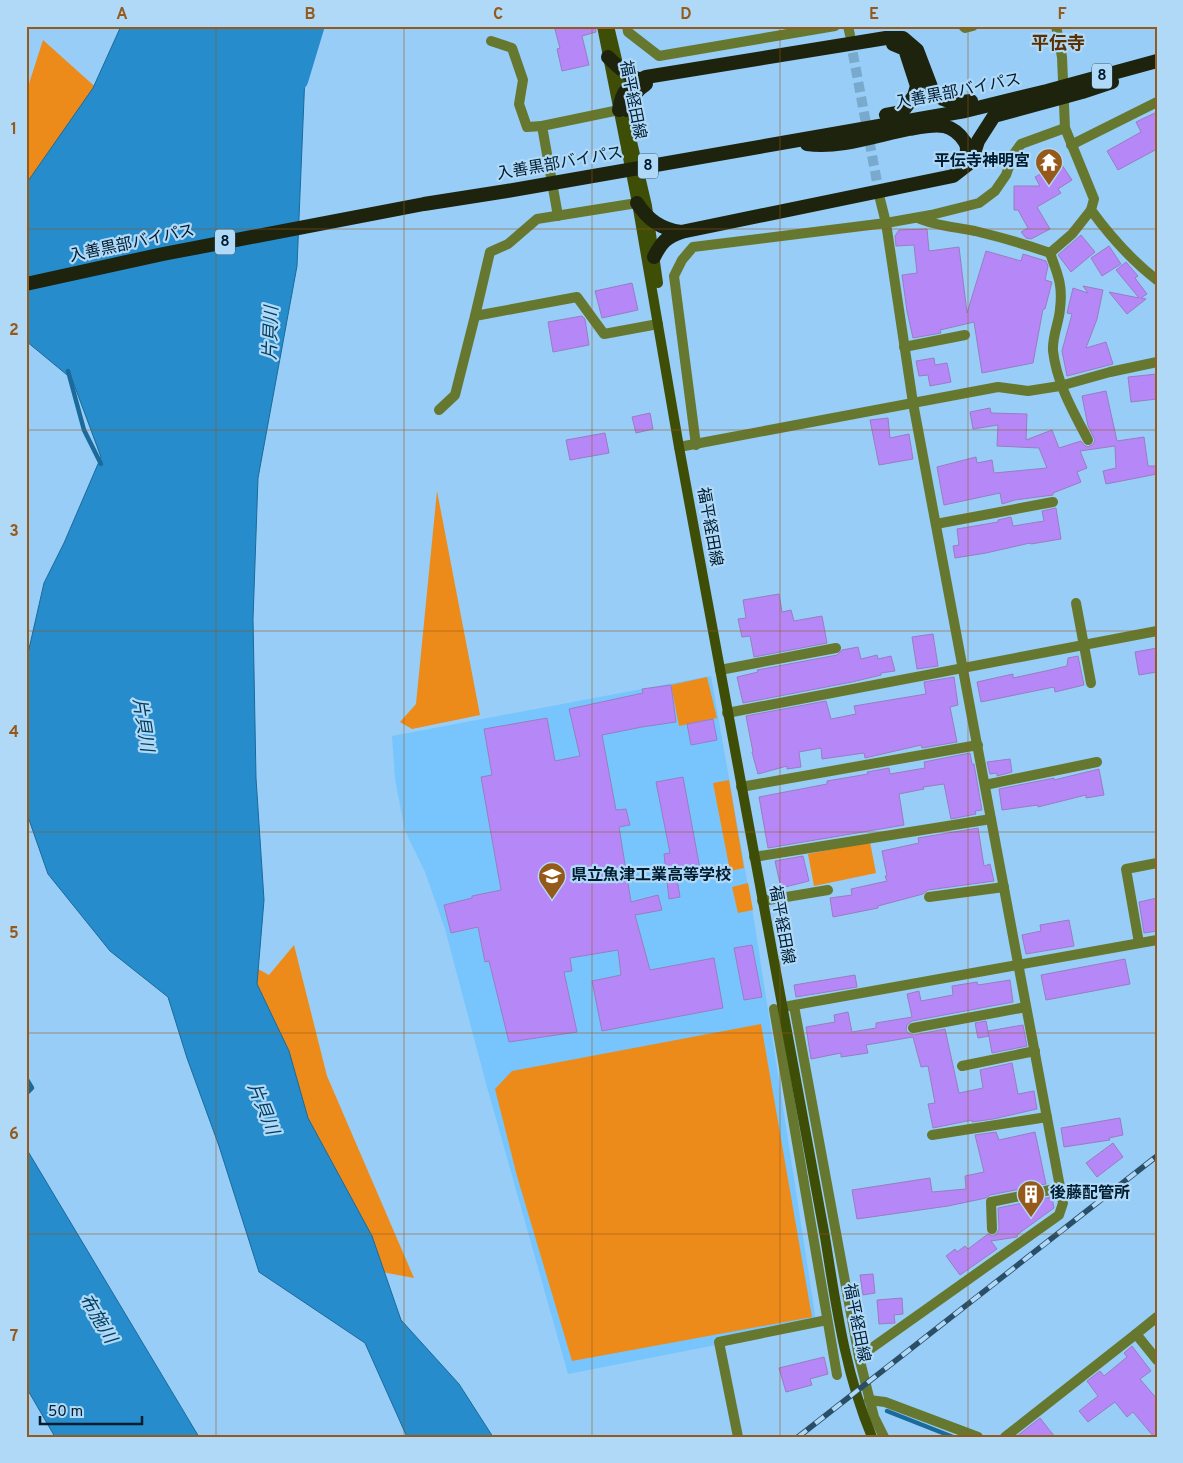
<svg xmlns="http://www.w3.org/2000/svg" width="1183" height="1463" font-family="Overpass,'Noto Sans JP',sans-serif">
  <rect width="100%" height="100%" fill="#97cdf6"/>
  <path fill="#78c5fd" d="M711,676L755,926L816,1321L715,1339L716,1345L568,1374L487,1087L445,929L425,872L405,831L395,779L392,736Z"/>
  <g fill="#ec8b19">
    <path d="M43,40L111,101L26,271V93Z"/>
    <path d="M437,491L480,715L412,729L400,722L416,704Z"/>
    <path d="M707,677L717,718L679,726L671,685Z"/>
    <path d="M729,780L744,868L730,871L713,783Z"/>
    <path d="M870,842L876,873L814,886L808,854Z"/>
    <path d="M748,883L753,910L738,913L732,887Z"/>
    <path d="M294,945L327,1076L414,1278L345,1265L236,957L269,975Z"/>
    <path d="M761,1024L812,1317L572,1361L517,1176L495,1089L512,1071Z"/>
  </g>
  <g fill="#268ccb" stroke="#1b6a9c">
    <path d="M121,26H307L297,266L258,478L253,619L256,778L264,900L257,984L289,1051L308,1118L372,1236L401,1320L459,1384L493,1437H407L365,1343L259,1272L219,1146L187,1058L168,997L110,951L48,874L26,811V662L44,583L64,543L101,457L72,379L26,341V184L93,88Z"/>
    <path d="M26,1148L199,1437H55L26,1387Z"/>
  </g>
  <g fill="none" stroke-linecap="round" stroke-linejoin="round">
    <g stroke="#1b6a9c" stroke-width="4.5">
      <path d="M68,371L84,430L101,464"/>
      <path d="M26,1078L32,1088L26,1094"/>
      <path d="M887,1411L953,1437"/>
    </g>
    <path stroke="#268ccb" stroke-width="25" d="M296,79L312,26"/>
  </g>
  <g fill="#b687f7" stroke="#987ec1">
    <path d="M554,26H595L596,32L582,36L589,65L562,71L557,49L560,48Z"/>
    <path d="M1157,112V149L1118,170L1107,151L1141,132L1136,122Z"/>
    <path d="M1058,159L1072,180L1058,189L1061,193L1037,207L1050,229L1031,239L1026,238L1021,232L1028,228L1018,210H1014V186H1040L1035,177L1050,169L1048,165Z"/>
    <path d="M927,229L929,251L959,247L967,313L986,251L1021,261L1023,254L1046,261L1048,266L1045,280L1052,282L1045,309H1043L1033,363L982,373L974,322L940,330L941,333L913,338L907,311L902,275L917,273L914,245L896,246L895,236L899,230Z"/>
    <path d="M1081,235L1095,252L1071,272L1058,255Z"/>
    <path d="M1109,246L1121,264L1102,276L1091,258Z"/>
    <path d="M1126,262L1138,276L1135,278L1147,294L1141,298L1146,299L1127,314L1109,292L1139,298L1116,270Z"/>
    <path d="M632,283L638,310L602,318L595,291Z"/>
    <path d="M1083,286L1103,290L1097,319L1086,348L1106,342L1113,364L1067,376L1062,351L1072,314L1067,313L1073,288L1088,293Z"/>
    <path d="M582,316L585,319L589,345L553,352L548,322Z"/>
    <path d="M934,358L935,365L947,363L951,382L930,386L928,375L919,376L916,361Z"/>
    <path d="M1157,374V399L1131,402L1128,377Z"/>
    <path d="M1106,391L1117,441L1144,437L1148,466H1157V474L1106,484L1103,471L1116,468L1115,446L1080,451L1087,468L1077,472L1081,482L1053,493V495L1015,500L1002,504L1000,493L944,505L937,467L976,457L977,463L992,460L994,473L1047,468L1039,448L997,446L998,425L973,429L970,412L990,408L991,413L1027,414L1026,440L1052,430L1059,448L1081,441L1084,445L1088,447L1093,444L1095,440L1088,426L1082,396Z"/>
    <path d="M650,413L653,429L636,433L632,417Z"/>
    <path d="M888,418L890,438L909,434L913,459L879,465L870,420Z"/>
    <path d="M605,433L609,453L570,460L566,440Z"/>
    <path d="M1056,508L1061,539L1031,544L1030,543L986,553L955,558L953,546L959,545L957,529L998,522V520L1011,517L1013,526L1044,521L1042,511Z"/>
    <path d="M779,594L782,612L791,610L794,621L822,616L827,643L754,657L750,636L742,637L738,619L746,618L743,600Z"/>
    <path d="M933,634L938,666L917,669L912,637Z"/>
    <path d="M858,647L861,659L877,655L878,659L891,656L895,671L881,673V675L852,682L743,703L737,677L758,672L757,670L837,655L842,650Z"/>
    <path d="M1157,648V672L1139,675L1135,652Z"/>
    <path d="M1078,656L1084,685L1055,692L1054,687L981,702L977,682L1013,674V678L1050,670L1067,666L1068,658Z"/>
    <path d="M954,677L958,705L950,707L957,742L922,748L921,745L865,758L864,753L822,759L821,748L799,752L801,767L787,769V766L758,774L752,752H753L746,716L826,701L831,719L856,714L854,706L926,694L924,682Z"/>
    <path d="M671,685L676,722L642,727L602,735L616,810L626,809L630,825L619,827L631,902L658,895L662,910L635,915L650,970L714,958L723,1008L602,1031L592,981L621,975L618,950L570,958L572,971L564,972L577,1032L509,1042L489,961L485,962L478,927L451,933L444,905L472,898V896L501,890L481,777L492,775L484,729L547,718L555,761L580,756L569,709L643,693L642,689Z"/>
    <path d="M713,719L717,740L691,745L687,724Z"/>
    <path d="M970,753L972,764H974L982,810L975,811L976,814L951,819L944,784L923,787L924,789L899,794L904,825L768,848L759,797L827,784V781L868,774L867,772L889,768L890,774L925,768L924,762Z"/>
    <path d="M1010,759L1012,772L997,776V773L990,774L987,762Z"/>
    <path d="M1099,769L1104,795L1086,798V795L1038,807V805L1002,810L999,789L1054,778V780Z"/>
    <path d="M683,777L700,869L676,873L680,897L669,899L664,854L670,853L656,782Z"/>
    <path d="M978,828L984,866L990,864L994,881L928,890L923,894L878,906V908L833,917L830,898L852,895L851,889L887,881L885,876H887L882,851L919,843L918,838Z"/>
    <path d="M803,856L809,881L781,888L775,861Z"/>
    <path d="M1157,898V931L1144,933L1139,902Z"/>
    <path d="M1069,920L1074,946L1026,954L1022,935L1041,931L1040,925Z"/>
    <path d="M752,945L762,997L744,1000L734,948Z"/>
    <path d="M1125,959L1130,984L1046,1000L1041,975Z"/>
    <path d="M855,975L857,987L796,997L794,985Z"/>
    <path d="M1010,980L1013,1002L912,1021L907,1025L906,1030L908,1033L914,1035L945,1029L959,1093L983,1088L980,1070L1012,1063L1018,1094L1034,1091L1037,1109L993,1119L972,1122V1120L933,1128L928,1104L935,1103L928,1066L921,1067L913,1037L866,1045L868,1053L841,1057V1053L811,1059L806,1027L835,1022L834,1015L848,1012L852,1032L876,1028V1023L912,1017L907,994L919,991L921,1001L953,995L952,986L977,982L978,985Z"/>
    <path d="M986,1021L989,1036L978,1038L975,1023Z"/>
    <path d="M1023,1025L1027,1046L992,1053L988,1031Z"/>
    <path d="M1120,1118L1123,1135L1109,1138L1110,1140L1064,1147L1061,1128Z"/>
    <path d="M996,1132L999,1140L1035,1132L1046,1184L990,1195L986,1198L948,1206L857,1219L852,1190L930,1178L932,1192L966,1189L965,1176L984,1172L975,1135Z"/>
    <path d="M1113,1143L1123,1157L1097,1177L1086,1163Z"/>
    <path d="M1052,1197L1054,1208L1018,1234L1017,1237L991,1241L997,1249L960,1275L946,1256L955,1249L957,1252L965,1246L968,1249L988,1234L992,1236L996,1235L999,1229L998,1208Z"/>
    <path d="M873,1274L875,1293L863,1295L860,1275Z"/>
    <path d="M902,1298L903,1314L894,1315L895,1323L879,1324L877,1300Z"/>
    <path d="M1132,1346L1151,1371L1140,1379L1157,1399V1437H1154L1133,1412L1127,1417L1115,1402L1088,1422L1079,1411L1098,1396L1087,1381L1100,1371L1104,1376L1127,1357L1124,1353Z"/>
    <path d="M824,1357L828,1374L810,1379L812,1385L786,1392L779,1368Z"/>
    <path d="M1040,1418L1055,1437H1016Z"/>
  </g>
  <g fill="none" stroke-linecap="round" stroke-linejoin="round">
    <path stroke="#79aace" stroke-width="10" stroke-dasharray="10 5" stroke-linecap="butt" d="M850,38L880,198"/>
    <g stroke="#66782f" stroke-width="10">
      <path d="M627,26L628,32L659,56L835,26"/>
      <path d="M848,26L850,35"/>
      <path d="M963,26L965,28L973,26"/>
      <path d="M1056,26L1062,57L1065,128L1094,199L1091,210C1110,236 1131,260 1157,280"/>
      <path d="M491,41L512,48L523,80L519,104L527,127L542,126"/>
      <path d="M1071,145L1157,102"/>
      <path d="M558,216L542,126L619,110"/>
      <path d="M918,218C935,226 956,227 975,231C1000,237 1025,244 1050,253"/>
      <path d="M475,316L490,252L508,244L537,219L637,203"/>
      <path d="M904,347L965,335"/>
      <path d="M439,410L455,395L475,316L577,297L604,334L658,324"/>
      <path d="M1088,440C1073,411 1057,384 1053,351C1052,336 1059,323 1060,309C1063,285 1058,275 1050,253L1072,234L1091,210"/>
      <path d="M696,445L674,276L682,260L693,247L886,223L931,215L979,203L995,191L1006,175L1013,155L1021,144L1065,128"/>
      <path d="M679,447L998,387L1028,391L1060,386L1110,372L1157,362"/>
      <path d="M936,524L1053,502"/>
      <path d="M1076,603L1091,683"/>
      <path d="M720,670L836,648"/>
      <path d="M727,713L1157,631"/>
      <path d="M985,785L1097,762"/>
      <path d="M741,787L978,745"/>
      <path d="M754,857L991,819"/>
      <path d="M929,897L1004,887"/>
      <path d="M762,901L828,890"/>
      <path d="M1139,943L1126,869L1157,863"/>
      <path d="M789,1006L1157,940"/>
      <path d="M794,1006L859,1357L874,1417L884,1437"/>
      <path d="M774,1009L837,1375"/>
      <path d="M913,1028L1026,1007"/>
      <path d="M962,1066L1035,1051"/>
      <path d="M932,1135L1047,1117"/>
      <path d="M992,1229L991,1202L1060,1188"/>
      <path d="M1157,1317L1136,1334L1157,1360"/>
      <path d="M859,1357L1059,1215L1063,1203L913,403L886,223L880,199"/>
      <path d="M869,1400L885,1402L978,1437"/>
      <path d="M738,1437L719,1342L827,1320"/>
      <path d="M1005,1437L1136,1334"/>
    </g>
    <g stroke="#3f4e07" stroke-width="10">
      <path d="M602,26L637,203L679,447L825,1237C836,1305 845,1373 872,1437"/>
      <path d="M609,26L622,81L629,129L647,206L658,283"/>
    </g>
    <g stroke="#1d230c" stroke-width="14">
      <path d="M608,57C619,68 630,78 645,81"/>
      <path d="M619,110C622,90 628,85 646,77L886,38H903L917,50L933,92L943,99L954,103L971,101"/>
      <path d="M627,110C632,98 635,91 646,84"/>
      <path d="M886,115L902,112L914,96L917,86L905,49L893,44"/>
      <path d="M807,144C839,149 878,135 909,129C920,127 933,124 944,126C952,128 960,134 965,142C969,148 967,157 961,162"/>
      <path d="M637,203C648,220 661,229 681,232"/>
      <path d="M654,257C661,243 666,237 681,232L953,176L971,162L978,141L994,116L1082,92L1112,82"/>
      <path d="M26,284L163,254L424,204L507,191L965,111L1047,91L1157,61"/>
    </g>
    <g stroke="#2b4e67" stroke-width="5.5">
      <path id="rail" d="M798,1437L1157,1156"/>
    </g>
    <use href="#rail" stroke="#b0d8f7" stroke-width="4" stroke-dasharray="11" stroke-linecap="butt"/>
  </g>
  <path fill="none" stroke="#95591a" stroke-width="1" stroke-opacity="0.55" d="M216,26V1437M404,26V1437M592,26V1437M780,26V1437M968,26V1437M26,229H1157M26,430H1157M26,631H1157M26,832H1157M26,1033H1157M26,1234H1157"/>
  <defs>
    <g id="temple-pin" transform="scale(1.4375)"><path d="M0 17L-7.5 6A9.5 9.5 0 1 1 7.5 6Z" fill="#95591a" stroke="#b0d8f7"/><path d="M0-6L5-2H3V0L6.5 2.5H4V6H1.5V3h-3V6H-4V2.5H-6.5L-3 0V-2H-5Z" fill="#fff"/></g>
    <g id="school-pin" transform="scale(1.4375)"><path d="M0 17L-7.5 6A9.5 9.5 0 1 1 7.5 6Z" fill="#95591a" stroke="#b0d8f7"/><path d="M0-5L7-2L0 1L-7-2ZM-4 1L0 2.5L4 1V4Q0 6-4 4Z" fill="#fff"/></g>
    <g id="building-pin" transform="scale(1.4375)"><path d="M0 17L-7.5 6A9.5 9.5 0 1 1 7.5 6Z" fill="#95591a" stroke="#b0d8f7"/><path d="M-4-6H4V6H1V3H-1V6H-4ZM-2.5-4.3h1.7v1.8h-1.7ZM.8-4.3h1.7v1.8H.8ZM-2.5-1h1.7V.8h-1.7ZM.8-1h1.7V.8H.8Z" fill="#fff"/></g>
  </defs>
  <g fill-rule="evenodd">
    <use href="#temple-pin" x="1049" y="162"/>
    <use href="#school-pin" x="552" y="876"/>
    <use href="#building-pin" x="1031" y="1194"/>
  </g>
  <g text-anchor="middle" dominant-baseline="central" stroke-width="4.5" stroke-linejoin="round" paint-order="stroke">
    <g fill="#b0d8f7" stroke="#35546b" stroke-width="1">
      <rect x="1092" y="63.5" width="20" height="25" rx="4"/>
      <rect x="638" y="153.5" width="20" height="25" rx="4"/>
      <rect x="215" y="229.5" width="20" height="25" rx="4"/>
    </g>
    <g font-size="15" font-weight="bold" fill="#001c2f">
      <text x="1102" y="76">8</text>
      <text x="648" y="166">8</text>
      <text x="225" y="242">8</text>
    </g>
    <g font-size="16" fill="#001c2f" stroke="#b0d8f7">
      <text transform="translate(958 92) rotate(-11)">入善黒部バイパス</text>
      <text transform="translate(632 100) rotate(79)">福平経田線</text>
      <text transform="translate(560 164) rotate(-10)">入善黒部バイパス</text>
      <text transform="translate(132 244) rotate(-12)">入善黒部バイパス</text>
      <text transform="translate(709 527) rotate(80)">福平経田線</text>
      <text transform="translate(781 925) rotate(80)">福平経田線</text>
      <text transform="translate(856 1323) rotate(79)">福平経田線</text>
    </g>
    <g font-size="16" font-weight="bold" fill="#001c2f" stroke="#b0d8f7" text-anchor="start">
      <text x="1030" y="162" text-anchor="end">平伝寺神明宮</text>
      <text x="571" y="876">県立魚津工業高等学校</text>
      <text x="1050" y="1194">後藤配管所</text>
    </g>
    <g font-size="18" font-weight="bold" fill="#583001" stroke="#b0d8f7">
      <text x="1058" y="44">平伝寺</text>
    </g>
    <g font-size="18" font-style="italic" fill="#023b5b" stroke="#b0d8f7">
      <text transform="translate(272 333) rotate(-88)">片貝川</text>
      <text transform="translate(142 725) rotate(81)">片貝川</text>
      <text transform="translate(262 1109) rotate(68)">片貝川</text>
      <text transform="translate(97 1319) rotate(59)">布施川</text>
    </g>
  </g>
  <rect width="1183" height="1463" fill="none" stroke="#b0d8f7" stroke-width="55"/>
  <path d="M40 1416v8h102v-8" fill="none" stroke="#001c2f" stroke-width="2.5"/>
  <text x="48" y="1416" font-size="15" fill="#001c2f" stroke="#b0d8f7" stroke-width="4" paint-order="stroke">50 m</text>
  <rect x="28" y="28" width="1128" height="1408" fill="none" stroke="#95591a" stroke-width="2"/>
  <g font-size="16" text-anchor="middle" font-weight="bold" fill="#95591a">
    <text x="122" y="19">A</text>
    <text x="310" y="19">B</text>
    <text x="498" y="19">C</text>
    <text x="686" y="19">D</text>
    <text x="874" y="19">E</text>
    <text x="1062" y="19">F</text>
    <text x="14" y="134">1</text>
    <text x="14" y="335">2</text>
    <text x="14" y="536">3</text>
    <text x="14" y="737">4</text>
    <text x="14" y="938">5</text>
    <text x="14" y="1139">6</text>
    <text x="14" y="1341">7</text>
  </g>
</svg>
